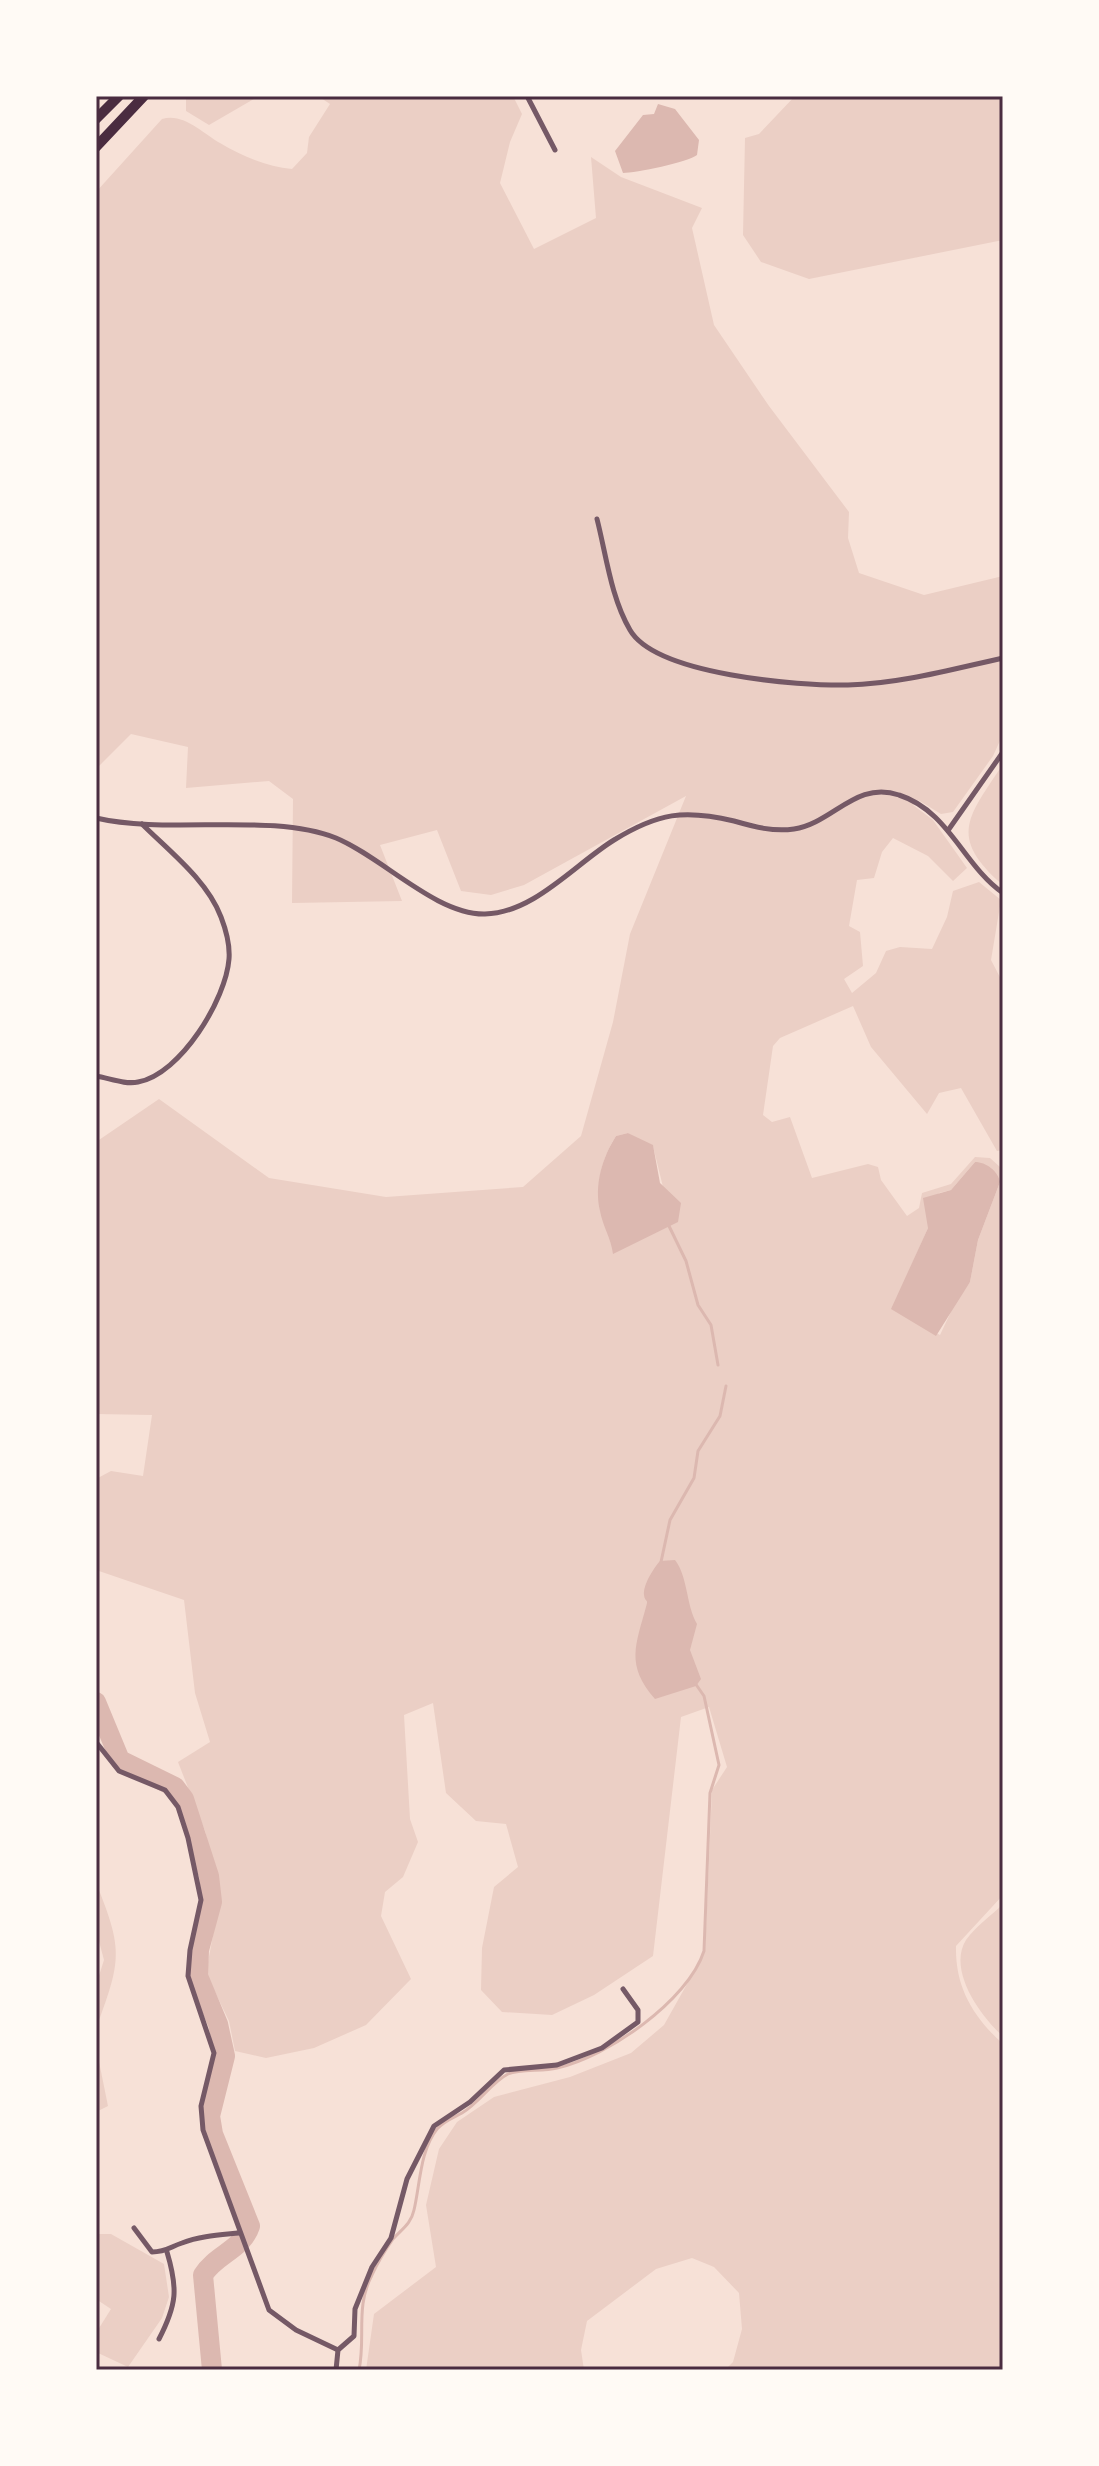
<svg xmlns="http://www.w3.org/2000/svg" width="1099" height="2466" font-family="'DM Sans',sans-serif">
  <rect width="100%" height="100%" fill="#f7e1d7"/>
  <g fill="#ebcfc5" fill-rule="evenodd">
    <path d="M186,96H259L209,125L186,111Z"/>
    <path d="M318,96H513L522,114L510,142L500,183L534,249L596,218L591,157L621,177L702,208L692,228L714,325L769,406L849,512L848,538L859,573L924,595L1003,576V734L993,756L953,812L941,814L918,800L913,805L933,820L967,868L953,881L928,856L893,838L882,852L874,878L857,880L849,926L860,932L863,966L844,979L852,993L876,973L886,951L900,947L932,949L947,917L953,891L979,882L1001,900L991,960L1003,983V1150L997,1151L961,1088L939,1093L927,1114L871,1047L853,1006L780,1038L773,1046L763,1115L772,1122L790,1117L812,1178L868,1164L878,1167L881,1180L907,1216L919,1208L922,1193L951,1184L975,1157L990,1158L1000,1167L1003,1165V1895L956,1946C955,1987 973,2017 1003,2044V2370H725L733,2362L742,2329L739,2293L714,2267L692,2258L656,2269L587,2321L581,2350L584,2370H366L374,2314L436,2267L426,2205L439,2149L457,2122L494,2097L570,2077L631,2053L664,2025L705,1952L712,1790L727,1767L709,1707L681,1717L653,1956L594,1995L552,2015L502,2012L481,1990L482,1948L494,1887L518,1867L506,1824L476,1821L446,1793L433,1703L404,1715L410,1819L418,1842L403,1877L385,1892L381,1916L411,1979L366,2025L314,2048L266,2058L235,2051L229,2021L206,1973L220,1897L205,1831L178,1762L210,1742L195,1693L184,1600L96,1570V1479L111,1471L143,1476L152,1415L96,1414V1142L159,1099L269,1178L386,1197L523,1187L581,1136L613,1022L630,934L686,796L524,885L491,895L461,891L437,830L380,845L402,901L292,903L293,799L269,781L186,788L188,747L131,734L96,769V192L162,119C183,112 204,134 220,143C242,156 267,167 292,169L307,153L309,137L330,104ZM628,1133L653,1146L663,1187L611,1233C591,1204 597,1165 616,1136ZM975,1162L1000,1182L978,1240L970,1282L956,1301L940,1335L892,1309L928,1228V1219L939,1193L951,1190Z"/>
    <path d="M795,96H1003V240L809,279L761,262L743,235L745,138L759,134Z"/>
    <path d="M1003,764V885C946,836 970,815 1003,764Z"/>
    <path d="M96,1883C124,1951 121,1961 96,2029V1985L104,1960L96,1930Z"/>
    <path d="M1003,1904V2036C981,2017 947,1970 966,1940C975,1927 992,1915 1003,1904Z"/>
    <path d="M96,2047L108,2106L96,2112Z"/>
    <path d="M96,2234H111L164,2264L169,2297L162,2318L128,2367L96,2352V2333L111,2309L96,2299Z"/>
  </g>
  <g fill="#dcb8b0">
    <path d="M658,104L675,109L699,140L697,155C689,162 635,173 623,173L615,151L643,115L654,114Z"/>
    <path d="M628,1133L653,1145L660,1183L681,1203L678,1222L613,1254C611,1238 603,1227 600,1211C594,1185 602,1158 616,1136Z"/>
    <path d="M975,1162C986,1162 998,1171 1000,1182L978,1240L970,1282L936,1336L891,1309L928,1228L923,1198L951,1190Z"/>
    <path d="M675,1560C688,1577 686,1605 697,1624L690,1650L701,1679L696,1686L655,1699C625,1665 636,1644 646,1607C649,1598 645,1603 644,1595C643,1585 653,1569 660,1561Z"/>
  </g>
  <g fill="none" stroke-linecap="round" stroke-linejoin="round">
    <g stroke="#dcb8b0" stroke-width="3">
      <path d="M668,1224L686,1261L698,1305L711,1325L718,1365"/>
      <path d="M661,1562L670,1520L694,1478L698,1451L720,1416L726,1386"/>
      <path d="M359,2370C366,2337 355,2307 372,2275C377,2264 386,2249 393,2239C402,2229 411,2224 414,2210C420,2185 420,2150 437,2129C445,2120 453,2118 462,2113C479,2103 492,2082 508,2074C521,2068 542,2072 557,2068C607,2057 688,2001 704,1951L710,1793L719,1765L704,1696L695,1683"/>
    </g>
    <path stroke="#dcb8b0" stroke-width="20" d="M96,1702L120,1760L175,1787L184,1799L209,1876L212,1902L199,1950L198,1976L218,2024L225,2056L210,2116L213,2134L250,2226C242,2250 216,2254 203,2275L212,2370"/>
    <g stroke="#755966" stroke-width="5">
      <path d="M527,96L555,150"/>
      <path d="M597,519C606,554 611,598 630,630C656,675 799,686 848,685C899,684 953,669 1003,658"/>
      <path d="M96,818C168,835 270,812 336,838C382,857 436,915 485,914C534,913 575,864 614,840C658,813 684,809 734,821C755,827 773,832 794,829C833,823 856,780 899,795C949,811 963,865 1003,893"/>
      <path d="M949,829L1003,752"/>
      <path d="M96,1076C109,1078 125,1085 138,1082C181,1074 226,999 229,959C230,946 226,930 221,917C207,880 169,851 142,824"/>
      <path d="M96,1742L119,1771L165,1790L178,1807L188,1838L201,1900L190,1950L188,1976L214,2053L201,2106L203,2130L269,2310L296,2330L338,2350"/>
      <path d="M134,2228L152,2252C166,2252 170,2247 182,2243C200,2236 220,2235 239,2233"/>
      <path d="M159,2339C177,2304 178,2289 167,2252"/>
      <path d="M336,2370L338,2350L354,2336L355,2309L372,2267L391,2238L407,2179L434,2126L470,2102L504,2070L557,2065L602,2048L638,2022V2010L623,1989"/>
    </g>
    <g stroke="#4a2c40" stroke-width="10">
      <path d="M96,119L119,96"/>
      <path d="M96,147L144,96"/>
    </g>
  </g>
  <rect width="1099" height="2466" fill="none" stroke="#fffaf5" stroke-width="196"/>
  <rect x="98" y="98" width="903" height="2270" fill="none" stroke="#4a2c40" stroke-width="3"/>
</svg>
